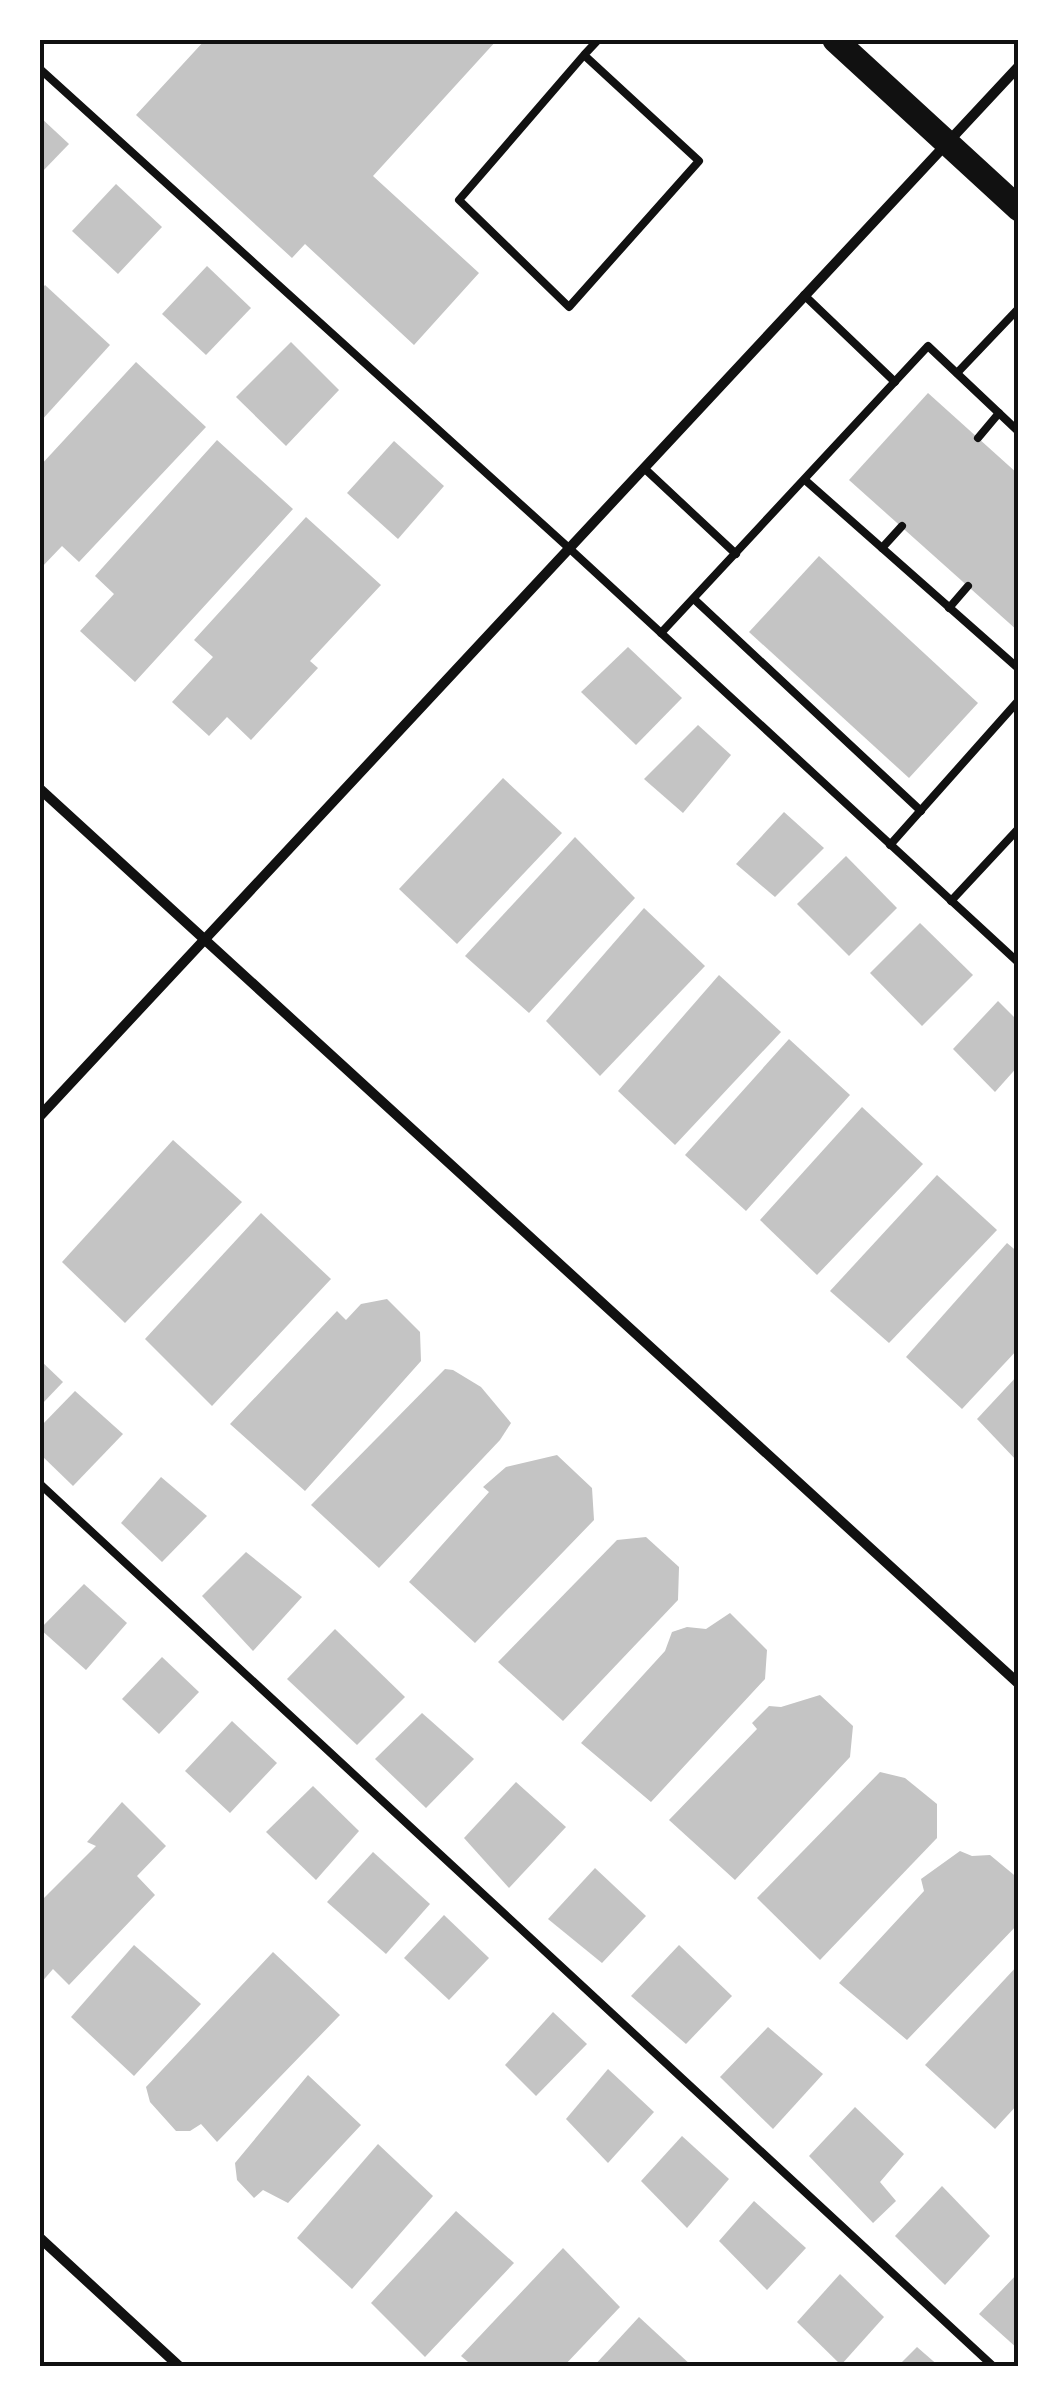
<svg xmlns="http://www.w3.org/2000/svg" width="1059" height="2407" font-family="'Asap Condensed',sans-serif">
  <rect width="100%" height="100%" fill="#fff"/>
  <g fill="#c4c4c4">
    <path d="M205,40H497L373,176L479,273L414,345L305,244L292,258L136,115Z"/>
    <path d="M40,117L69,144L40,174Z"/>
    <path d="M116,184L162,227L118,274L72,231Z"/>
    <path d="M207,266L251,308L206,355L162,314Z"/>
    <path d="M45,285L110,345L40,422V291Z"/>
    <path d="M291,342L339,390L286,446L236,397Z"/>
    <path d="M136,362L206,427L79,562L62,546L40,569V466Z"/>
    <path d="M928,393L1019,475V632L849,480Z"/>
    <path d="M217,440L293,509L135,682L80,631L114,594L95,576Z"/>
    <path d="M394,441L444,486L398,539L347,493Z"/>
    <path d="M306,517L381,585L310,661L318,668L251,740L227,717L209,736L172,702L213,657L194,640Z"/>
    <path d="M819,556L978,703L909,778L749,632Z"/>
    <path d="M628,647L682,698L636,745L581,692Z"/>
    <path d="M698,725L731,755L683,813L644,779Z"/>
    <path d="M503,778L562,833L457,944L399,889Z"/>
    <path d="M784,812L824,848L775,897L736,864Z"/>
    <path d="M575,837L635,898L529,1013L465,956Z"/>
    <path d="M846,856L897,908L849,956L797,904Z"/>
    <path d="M644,908L705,966L600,1076L546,1021Z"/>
    <path d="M920,923L973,975L922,1026L870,973Z"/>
    <path d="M719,975L781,1032L675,1145L618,1091Z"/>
    <path d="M998,1001L1019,1022V1065L995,1092L953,1049Z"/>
    <path d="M789,1039L850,1095L746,1211L685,1155Z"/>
    <path d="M862,1107L923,1164L817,1275L760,1220Z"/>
    <path d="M173,1140L242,1202L125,1323L62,1262Z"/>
    <path d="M937,1175L997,1230L889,1343L830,1291Z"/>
    <path d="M261,1213L331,1279L212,1406L145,1339Z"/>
    <path d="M1007,1243L1019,1253V1348L962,1409L906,1357Z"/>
    <path d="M387,1299L420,1332L421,1361L305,1491L230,1424L337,1311L346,1320L361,1304Z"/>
    <path d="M40,1360L63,1382L40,1406Z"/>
    <path d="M445,1369L453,1370L481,1387L511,1423L500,1440L379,1568L311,1505Z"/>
    <path d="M1019,1374V1463L977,1419Z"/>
    <path d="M75,1391L123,1434L73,1486L40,1454V1427Z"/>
    <path d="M557,1455L592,1488L594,1520L475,1643L409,1582L489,1492L483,1487L506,1467Z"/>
    <path d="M161,1477L207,1516L162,1562L121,1523Z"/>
    <path d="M646,1537L679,1567L678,1600L563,1721L498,1662L617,1540Z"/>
    <path d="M246,1552L302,1597L253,1651L202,1596Z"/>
    <path d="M84,1584L127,1623L86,1670L40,1629Z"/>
    <path d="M730,1613L767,1650L765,1679L651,1802L581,1743L665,1651L672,1632L687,1627L706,1629Z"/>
    <path d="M335,1629L405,1697L357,1745L287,1679Z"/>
    <path d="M162,1657L199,1692L159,1734L122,1699Z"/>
    <path d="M820,1695L853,1726L850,1757L735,1880L669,1820L757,1729L752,1723L769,1706L781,1707Z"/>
    <path d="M422,1713L474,1759L426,1808L375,1759Z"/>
    <path d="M232,1721L277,1763L230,1813L185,1771Z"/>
    <path d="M880,1772L905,1778L937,1804V1838L820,1960L757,1898Z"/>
    <path d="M516,1782L566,1827L509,1888L464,1838Z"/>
    <path d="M313,1786L359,1831L316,1880L266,1832Z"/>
    <path d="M122,1802L166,1846L137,1876L155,1895L69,1985L53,1969L40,1984V1902L96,1846L87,1842Z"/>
    <path d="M960,1851L972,1856L990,1855L1019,1879V1923L907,2040L839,1983L924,1891L921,1879Z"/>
    <path d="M373,1852L430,1904L386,1954L327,1902Z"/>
    <path d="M595,1868L646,1916L602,1963L548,1919Z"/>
    <path d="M444,1915L489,1958L449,2000L404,1958Z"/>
    <path d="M134,1945L201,2004L134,2076L71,2017Z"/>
    <path d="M679,1945L732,1996L686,2044L631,1996Z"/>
    <path d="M273,1952L340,2015L217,2142L201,2124L190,2131H176L150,2102L146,2087Z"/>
    <path d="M1019,1964V2103L995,2129L925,2065Z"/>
    <path d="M553,2012L587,2044L536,2096L505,2065Z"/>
    <path d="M768,2027L823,2074L773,2129L720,2077Z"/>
    <path d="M608,2069L654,2112L608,2163L566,2119Z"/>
    <path d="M308,2075L361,2125L288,2203L263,2190L254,2198L237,2180L235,2163Z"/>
    <path d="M855,2107L904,2154L880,2182L896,2201L873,2223L809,2156Z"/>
    <path d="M682,2136L729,2179L687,2228L641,2181Z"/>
    <path d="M378,2144L433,2196L352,2289L297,2238Z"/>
    <path d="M942,2186L990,2236L945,2285L895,2236Z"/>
    <path d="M754,2201L806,2248L767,2290L719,2241Z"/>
    <path d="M456,2211L514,2263L425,2357L371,2303Z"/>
    <path d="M563,2248L620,2307L563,2367H474L461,2356Z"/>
    <path d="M1019,2272V2350L979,2314Z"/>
    <path d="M840,2274L884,2317L841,2365L797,2322Z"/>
    <path d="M639,2317L693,2367H593Z"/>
    <path d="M917,2347L940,2367H897Z"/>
  </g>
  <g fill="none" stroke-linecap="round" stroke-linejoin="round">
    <g stroke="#111" stroke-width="8">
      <path d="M584,55L459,200L569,307L699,161L584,55L598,40"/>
      <path d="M40,69L570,549L1019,963"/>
      <path d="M804,295L895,382"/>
      <path d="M957,373L1019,308"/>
      <path d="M978,438L999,413"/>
      <path d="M644,468L736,554"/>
      <path d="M805,480L1019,669"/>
      <path d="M882,548L902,526"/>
      <path d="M695,600L921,811"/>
      <path d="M949,608L968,586"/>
      <path d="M661,633L928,346L1019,432"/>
      <path d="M890,845L1019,700"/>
      <path d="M951,901L1019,828"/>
      <path d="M40,1484L994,2367"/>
    </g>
    <g stroke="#111" stroke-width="10">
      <path d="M40,789L1019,1684"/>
      <path d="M40,1116L1019,66"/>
      <path d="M40,2238L180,2367"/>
    </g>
    <path stroke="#111" stroke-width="25" d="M835,40L1019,209"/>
  </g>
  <rect width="1059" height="2407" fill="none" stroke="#ffffff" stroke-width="85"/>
  <rect x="42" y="42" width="974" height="2322" fill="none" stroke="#111" stroke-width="4"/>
</svg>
